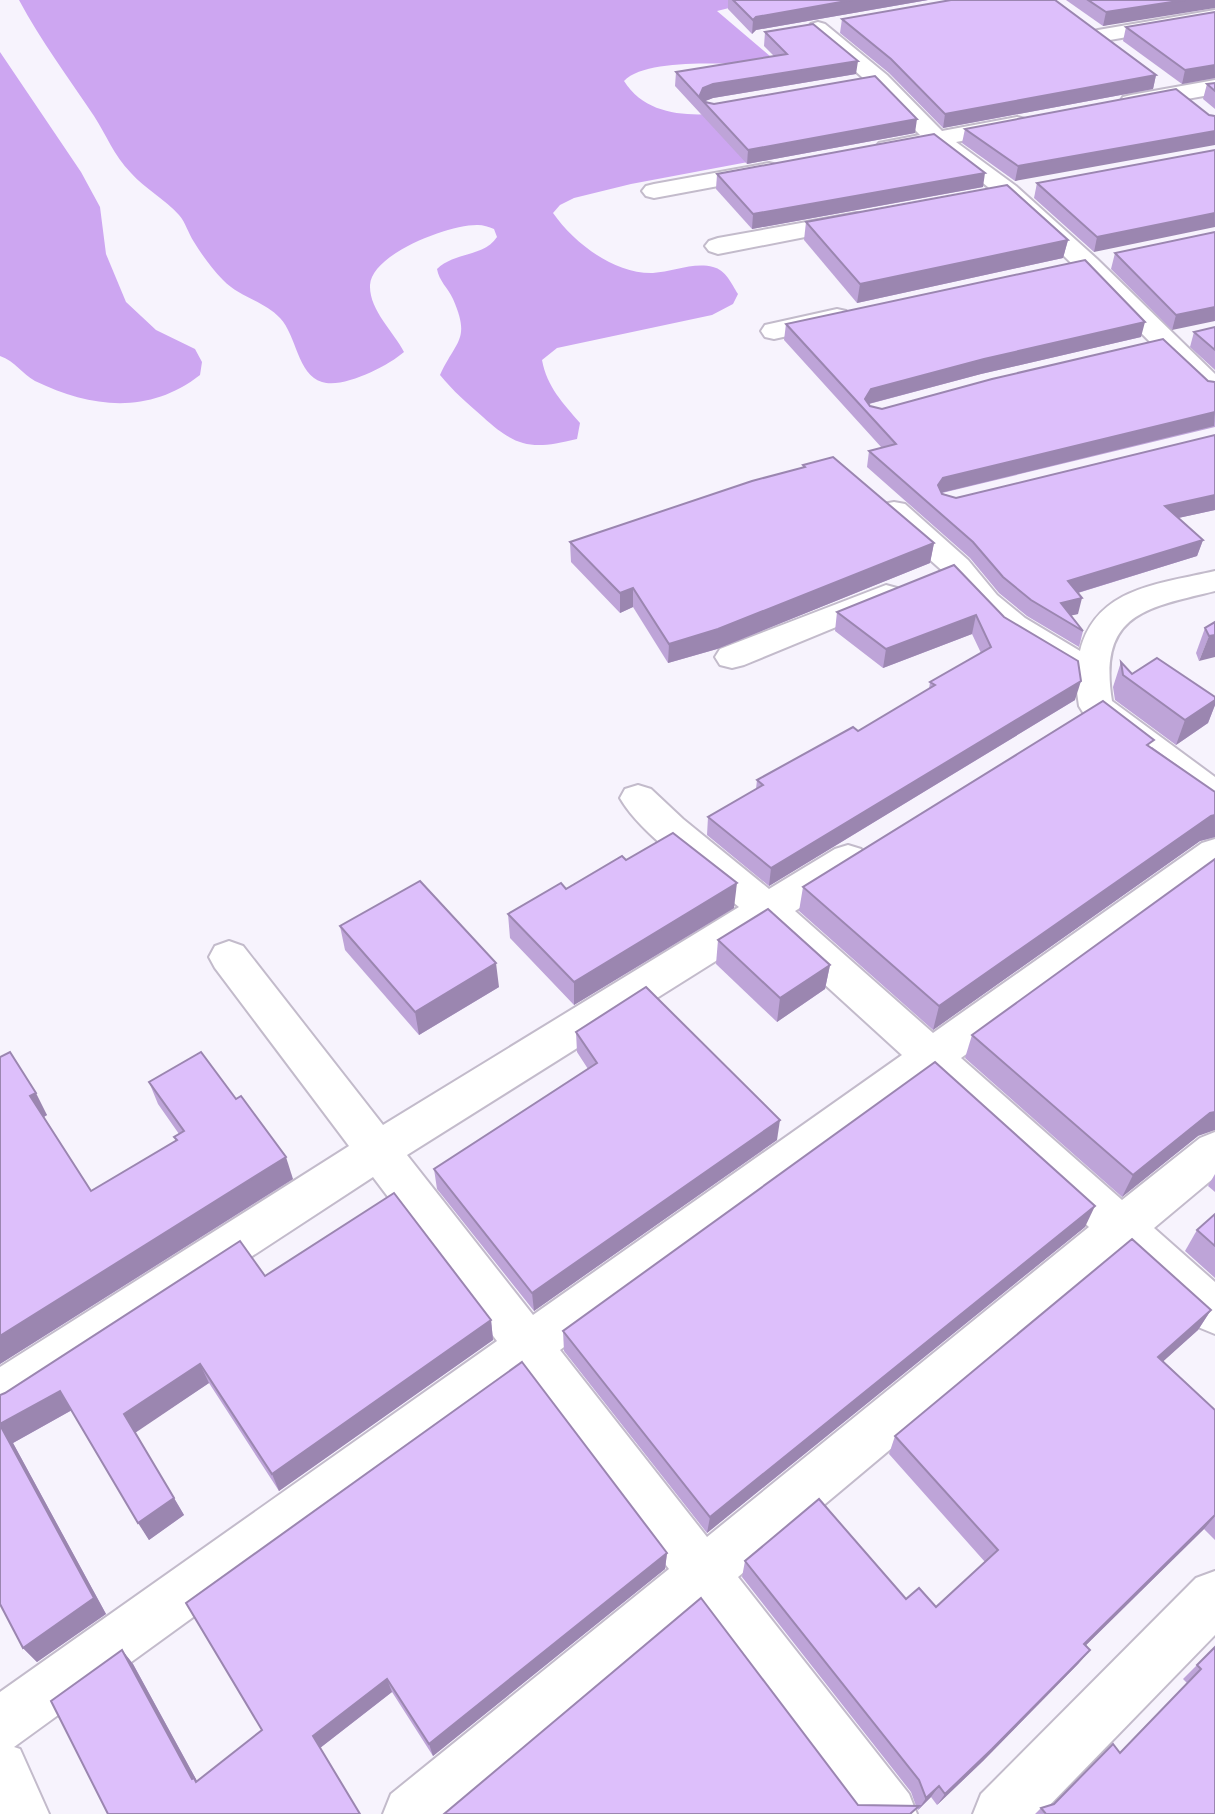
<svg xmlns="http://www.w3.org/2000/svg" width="1215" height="1814" font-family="Figtree,sans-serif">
  <rect width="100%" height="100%" fill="#f7f3fd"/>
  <g fill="#cda6f1">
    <path d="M19,0H745L741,5L717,11L778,63C741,67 649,55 624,81C652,125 711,115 755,109L801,152L631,184L574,198L560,205L553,213C574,243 614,274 653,273C672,272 693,262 713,267C726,270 731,283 738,294L733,304L712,315L557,348L542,360C547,387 563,403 580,423L577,439C532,450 517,448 483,417C467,403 453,391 440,375C456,340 471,340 453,299C448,288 439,281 437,269C454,252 484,257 497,237L494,229C489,227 483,225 478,225C451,224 372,253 370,285C369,310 394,332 404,352C388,366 343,389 322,382C297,374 297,336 280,318C264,301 239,297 223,280C212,269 202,255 194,242C188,233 186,223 179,215C165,199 145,189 131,173C113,154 107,136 94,116C68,77 41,41 19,0Z"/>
    <path d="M0,52L81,172L100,207L106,254L126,302L156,330L195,349L202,362L200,375C149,415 91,408 35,381C22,374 15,361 0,356Z"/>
  </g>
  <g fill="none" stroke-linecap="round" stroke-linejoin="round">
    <g stroke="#c3bbcb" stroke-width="4">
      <g id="street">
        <path d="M1215,10V22L1098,42L1091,40L1088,36L1091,32L1098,30Z"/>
        <path d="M818,22L825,24L887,75L942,131L1017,117L1025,119L1028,124L1025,129L956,142L1016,186L1097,259L1215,374V397L1205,395C1136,331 1073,260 1001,198C980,179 955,163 932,147L887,155L879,153L875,148L879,143L920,135L871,85L811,32L808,28L811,24Z"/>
        <path d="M1215,80V94L1131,109L1123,107L1120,102L1123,97L1131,95Z"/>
        <path d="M769,163L777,165L781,170L777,175L654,198L646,196L642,191L646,186L654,184Z"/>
        <path d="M857,213L866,215L869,220L866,225L718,254L709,251L705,246L709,241L718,238Z"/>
        <path d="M837,309L846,311L850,317L846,323L774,339L765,337L761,331L765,325Z"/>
        <path d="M894,502L905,504L968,560L997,595L1025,618L1080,651C1096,587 1160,584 1215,571V591C1145,608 1098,614 1112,701L1215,777V809L1202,805L1084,714L1079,706L1075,678L1001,634L975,609L946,574L883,518L879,511L883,504Z"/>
        <path d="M886,585L897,588L902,595L897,602L744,665L732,668L720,665L715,657L720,649Z"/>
        <path d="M638,785L651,789L683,819L769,889L835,849L848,845L861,849L867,859L861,869L795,911L933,1033L1202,843L1215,839V872L961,1058L1122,1200L1200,1138L1215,1132V1177L1154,1228L1215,1282V1334L1198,1327L1121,1256L738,1577L909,1794L917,1814H854L699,1609L455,1814H383L391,1794L669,1569L524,1377L14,1747L20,1749L49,1814H0V1692L497,1341L373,1177L17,1410L0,1417V1367L349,1146L215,968L209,957L215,946L229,941L243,946L383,1125L739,907C705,879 641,835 620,798L625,789ZM765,930L902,1055L533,1315L407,1155ZM929,1081L1089,1227L707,1537L560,1350Z"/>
        <path d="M1215,1571V1635L1041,1814H973L981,1794L1196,1578Z"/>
      </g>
    </g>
    <use href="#street" fill="#fff" fill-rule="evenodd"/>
  </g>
  <g fill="#bea4d8">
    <path d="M728,0H928L756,30L752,34L728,9Z"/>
    <path d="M1066,0H1215L1103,26Z"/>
    <path d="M1215,12V78L1182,84L1123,41L1126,27Z"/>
    <path d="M842,19L1156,75L1153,89L943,128L889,73L840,33Z"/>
    <path d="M765,32L856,74L713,98L705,101L714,104L915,133L747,164L675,86L676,72L774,56L764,46Z"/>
    <path d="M1215,83V109L1203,99L1207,84Z"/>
    <path d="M1209,115L1015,181L962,143L965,129Z"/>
    <path d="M1215,150L1094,252L1034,198L1037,183Z"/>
    <path d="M717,174L983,187L752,229L716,189Z"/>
    <path d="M806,222L1068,240L1063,258L857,303L804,240Z"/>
    <path d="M1215,232L1172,330L1111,269L1115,253Z"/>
    <path d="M786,324L1141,337L981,374L869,404L870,406L882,409L1208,381L1215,382V427L942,493L956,498L1215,435V510L1178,518L1203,540L1197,556L1078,593V614L1071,615L1083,631L1079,647L1027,616L999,593L970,558L867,467L869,451L882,448L784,340Z"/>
    <path d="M1215,327V370L1190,347L1194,332Z"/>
    <path d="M803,465L934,543L930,563L717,649L668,663L633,607L620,613L571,562L570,542L803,468Z"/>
    <path d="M954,565L1075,700L769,886L707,835L708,817L756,789L757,780L858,731L929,689L930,682L981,653L972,634L883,668L835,631L837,612Z"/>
    <path d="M1215,622L1199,661L1196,653L1205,628Z"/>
    <path d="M1121,662L1132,674L1215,697V705L1208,723L1176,745L1115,700L1113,687Z"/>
    <path d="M1152,747L1215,792V837L1200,841L933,1030L799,911L803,887Z"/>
    <path d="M626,860L734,908L574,1005L510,938L508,914L566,889Z"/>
    <path d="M340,926L499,987L419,1035L345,950Z"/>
    <path d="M718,940L830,965L825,989L777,1022L716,964Z"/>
    <path d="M576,1032L777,1140L534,1311L437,1189L434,1169L588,1069L577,1052Z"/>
    <path d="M972,1035L1198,1136L1122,1197L965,1058Z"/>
    <path d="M0,1057L47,1115L44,1117L91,1191L176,1141L174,1137L179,1134L158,1104L149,1082L293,1179L0,1364Z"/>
    <path d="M1215,1174V1192L1208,1186Z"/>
    <path d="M1215,1214V1278L1185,1251L1197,1230Z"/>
    <path d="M1085,1227L707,1533L564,1351L563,1331Z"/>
    <path d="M265,1276L491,1320L493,1340L279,1491L209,1383L135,1432L184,1515L149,1540L72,1410L13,1443L106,1614L37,1662L23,1648L0,1395Z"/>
    <path d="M1211,1310L1198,1330L1163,1361L1215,1410V1540L1204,1529L1086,1645L1090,1650L1078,1664L983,1761L937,1805L931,1797L918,1810L917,1808L858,1805L916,1806L911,1792L742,1577L745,1561L936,1607L985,1562L889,1454L895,1436Z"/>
    <path d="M667,1553L665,1569L433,1756L392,1692L320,1748L108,1814L122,1650L133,1664L197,1781L262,1730Z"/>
    <path d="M1215,1647V1814H1035L1041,1808L1054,1805L1120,1752L1187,1683L1183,1679Z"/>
  </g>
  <g fill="#9b86b0">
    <path d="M852,0H928L756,30L752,34L753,20L756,17Z"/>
    <path d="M1185,0H1215V8L1103,26L1106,12Z"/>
    <path d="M858,61L856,74L713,98L703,102L700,95L703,88L713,84Z"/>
    <path d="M1215,65V78L1182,84L1185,70Z"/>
    <path d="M1156,75L1153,89L943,128L945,114Z"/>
    <path d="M917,119L915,133L747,164L748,150Z"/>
    <path d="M1215,131V145L1015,181L1018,166Z"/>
    <path d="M985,173L983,187L752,229L753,214Z"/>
    <path d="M1215,213V227L1094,252L1097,237Z"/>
    <path d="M1068,240L1063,258L857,303L860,284Z"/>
    <path d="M1215,307V321L1172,330L1176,315Z"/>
    <path d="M1145,322L1141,337L981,374L868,404L865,399L871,389L984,359Z"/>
    <path d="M1215,412L1214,426L940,493L938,485L943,478Z"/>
    <path d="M1215,495V510L1160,522L1165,506Z"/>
    <path d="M1203,540L1197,556L1064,597L1068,581Z"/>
    <path d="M934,543L930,563L717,649L668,663L669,644Z"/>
    <path d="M633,588V607L620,613V593Z"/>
    <path d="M1082,598L1078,614L1061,618V603Z"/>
    <path d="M976,615L972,634L883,668L886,649Z"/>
    <path d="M1215,635V657L1199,661L1209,636Z"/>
    <path d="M1081,681L1075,700L769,886L771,868Z"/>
    <path d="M1215,700V705L1208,723L1176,745L1185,720Z"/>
    <path d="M1215,807V837L1200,841L933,1030L939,1006Z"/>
    <path d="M737,883L734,908L574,1005V982Z"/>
    <path d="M496,963L499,987L419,1035L415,1012Z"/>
    <path d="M830,965L825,989L777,1022L780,998Z"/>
    <path d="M36,1093L47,1115L42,1118L30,1096Z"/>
    <path d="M1215,1112V1130L1198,1136L1122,1197L1133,1175L1210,1113Z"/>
    <path d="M780,1120L777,1140L534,1311L532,1293Z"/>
    <path d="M286,1157L293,1179L0,1364V1336Z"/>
    <path d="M1095,1206L1085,1227L707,1533L710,1517Z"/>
    <path d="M1211,1310L1198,1330L1147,1376L1158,1357Z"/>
    <path d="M491,1320L493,1340L279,1491L272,1474Z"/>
    <path d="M200,1364L209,1383L135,1433L124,1414Z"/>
    <path d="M60,1391L72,1410L13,1443L106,1614L37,1662L23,1648L0,1424Z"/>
    <path d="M174,1498L184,1515L149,1540L138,1523Z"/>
    <path d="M1215,1516L1204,1529L1073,1658L1084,1644Z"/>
    <path d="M667,1553L665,1569L433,1756L429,1744Z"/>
    <path d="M122,1650L133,1664L197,1781L204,1789L192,1779Z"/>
    <path d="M1090,1650L1078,1664L983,1761L937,1805L945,1794Z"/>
    <path d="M387,1679L392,1692L320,1748L313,1736Z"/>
    <path d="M939,1786L931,1797L918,1810L926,1798Z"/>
  </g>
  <g fill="#ddbffb" stroke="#9b86b0" stroke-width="2">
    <path d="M733,0H852L756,17L753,20Z"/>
    <path d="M951,0H1055L1156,75L945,114L891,59L842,19Z"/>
    <path d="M1088,0H1185L1106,12Z"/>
    <path d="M1215,12V65L1185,70L1126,27Z"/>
    <path d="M813,24L858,61L713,84L703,88L700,95L705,102L714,104L875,76L917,119L748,150L676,72L787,54L765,32Z"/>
    <path d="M1215,83V91L1207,84Z"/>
    <path d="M1176,89L1209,115L1215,116V131L1018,166L965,129Z"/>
    <path d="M934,134L985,173L753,214L717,174Z"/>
    <path d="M1215,150V213L1097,237L1037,183Z"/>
    <path d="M1007,185L1068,240L860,284L806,222Z"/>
    <path d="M1215,232V307L1176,315L1115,253Z"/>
    <path d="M1085,260L1145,322L984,359L871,389L865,399L870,406L882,409L992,379L1163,339L1208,381L1215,382V412L943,478L938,485L942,494L956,498L1215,435V495L1165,506L1203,540L1068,581L1082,598L1061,603L1083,631L1031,600L1003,577L973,542L869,451L896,444L786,324Z"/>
    <path d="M1215,327V350L1194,332Z"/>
    <path d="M833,457L934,543L718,629L669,644L633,588L620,593L570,542L752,481L805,467L803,465Z"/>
    <path d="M954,565L1004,617L1078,661L1081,681L771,868L708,817L763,785L757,780L853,727L858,731L935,685L930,682L991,647L976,615L886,649L837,612Z"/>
    <path d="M1215,622V635L1209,636L1205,628Z"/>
    <path d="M1157,658L1215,697V700L1185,720L1123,675L1121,662L1132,674Z"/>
    <path d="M1103,701L1154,740L1147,745L1215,792V815L1211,816L939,1006L803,887Z"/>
    <path d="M673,833L737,883L574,982L508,914L561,883L566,889L622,856L626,860Z"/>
    <path d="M1215,859V1112L1210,1113L1133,1175L972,1035Z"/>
    <path d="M420,881L496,963L415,1012L340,926Z"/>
    <path d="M768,909L830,965L780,998L718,940Z"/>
    <path d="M646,987L780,1120L532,1293L434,1169L597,1063L576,1032Z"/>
    <path d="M10,1052L36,1093L30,1096L91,1191L177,1140L174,1137L184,1131L149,1082L201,1052L236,1099L241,1096L286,1157L0,1336V1057Z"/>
    <path d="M935,1062L1095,1206L710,1517L563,1331Z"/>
    <path d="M394,1193L491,1320L272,1474L200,1364L124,1414L174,1498L138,1523L60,1391L0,1424V1395L5,1393L240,1241L265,1276Z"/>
    <path d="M1215,1214V1246L1197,1230Z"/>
    <path d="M1132,1239L1211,1310L1158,1357L1215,1410V1515L1084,1644L1090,1650L992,1749L945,1794L939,1786L926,1798L919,1780L745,1561L819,1499L906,1599L919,1588L936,1607L998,1550L895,1436Z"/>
    <path d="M522,1362L667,1553L429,1744L387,1679L313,1736L360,1814H108L51,1701L122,1650L192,1779L194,1778L196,1782L262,1730L186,1603Z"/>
    <path d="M0,1425L94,1598L23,1648L0,1604Z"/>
    <path d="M701,1598L858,1805L919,1806L910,1814H444Z"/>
    <path d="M1215,1647V1814H1046L1041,1808L1054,1804L1113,1744L1120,1753L1201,1669L1197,1665Z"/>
  </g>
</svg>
